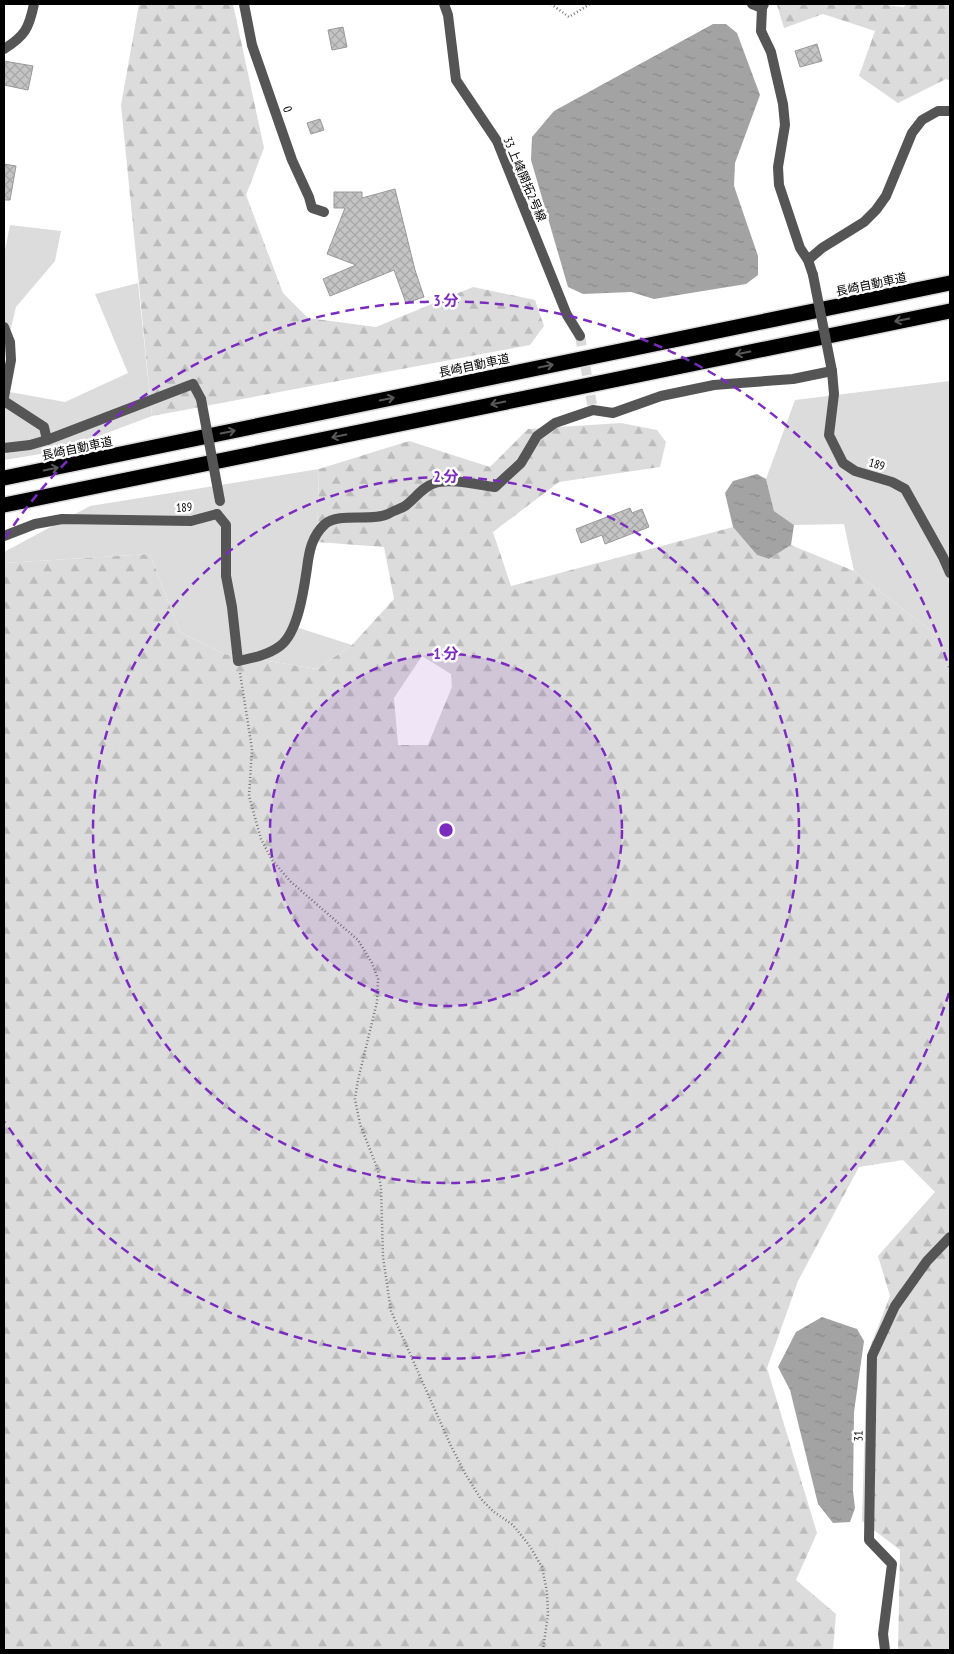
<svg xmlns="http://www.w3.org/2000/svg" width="954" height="1654" font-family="'PT Sans Narrow','Noto Sans JP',sans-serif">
  <defs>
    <pattern id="forest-firs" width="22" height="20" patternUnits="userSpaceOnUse" patternTransform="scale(1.25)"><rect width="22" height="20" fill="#dcdcdc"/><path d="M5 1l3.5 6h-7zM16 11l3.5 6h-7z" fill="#bbb"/></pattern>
    <pattern id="water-ripples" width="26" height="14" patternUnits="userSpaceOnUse" patternTransform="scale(1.25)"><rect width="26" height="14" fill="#a3a3a3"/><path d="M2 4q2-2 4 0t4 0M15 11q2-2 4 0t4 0" fill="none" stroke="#8b8b8b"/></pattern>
    <pattern id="building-cross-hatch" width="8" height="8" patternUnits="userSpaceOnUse" patternTransform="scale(1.25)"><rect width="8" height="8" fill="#c4c4c4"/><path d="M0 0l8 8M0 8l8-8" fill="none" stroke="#a7a7a7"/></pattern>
  </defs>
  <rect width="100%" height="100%" fill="#fff"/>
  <g fill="#dcdcdc">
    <path d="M10,225L61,231L55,261L16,307L4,357V255Z"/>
    <path d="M138,283L152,416L59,451L4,460V391L65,402L128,373L95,294Z"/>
    <path d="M950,381V646L854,571L844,524L794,525L774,511L766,479L795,400Z"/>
    <path d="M319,469L317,542L299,628L352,645L317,669L224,654L180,632L150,554L4,563V552L90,506Z"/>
  </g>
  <g fill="url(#forest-firs)" fill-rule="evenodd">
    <path d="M139,4H233L264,148L246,195L283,293L308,318L376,327L473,287L535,300L544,326L530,345L152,416L121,105Z"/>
    <path d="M782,4H878L903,7L908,4H950V81L946,79L898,103L859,76L875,31L823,14L784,28L777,5Z"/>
    <path d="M621,423L657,430L666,442L660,467L559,482L493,532L511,586L733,527L757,555L769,559L791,545L854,571L950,646V1650H898L900,1550L862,1521L867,1355L890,1296L878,1256L935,1192L903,1160L859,1167L798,1281L767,1368L817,1533L796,1580L836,1614L833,1650H4V563L150,554L180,632L224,654L317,669L352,645L394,599L384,547L317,542L319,469L409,441L490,467L528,429ZM422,656L451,674L452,687L428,745H398L394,698Z"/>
  </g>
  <g fill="url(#water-ripples)">
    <path d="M713,24H726L737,33L760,95L735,163L734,186L758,256V275L746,284L654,299L631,292L583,294L568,287L531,160L532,137L554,111Z"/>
    <path d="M757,474L766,479L774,511L794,525L791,545L769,559L757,555L733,527L725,493L733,481Z"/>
    <path d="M822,1317L857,1329L864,1341L854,1412L853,1491L855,1508L850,1522L833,1523L818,1504L790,1390L778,1367L796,1332Z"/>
  </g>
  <g fill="url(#building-cross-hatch)" stroke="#999">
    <path d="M343,27L347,47L332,50L328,30Z"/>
    <path d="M817,44L822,61L800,67L795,51Z"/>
    <path d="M4,61L33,66L28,90L4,85Z"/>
    <path d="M320,119L324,130L311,134L307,123Z"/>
    <path d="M4,164L16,166L10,200H4Z"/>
    <path d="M395,189L415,270L424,297L406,303L394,270L330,296L323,279L356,265L327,254L345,208H334V192H362V198Z"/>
    <path d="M630,508L632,513L642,509L649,527L605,544L602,535L581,543L576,529Z"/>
  </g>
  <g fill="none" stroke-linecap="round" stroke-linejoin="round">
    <path stroke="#d9d9d9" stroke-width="10" stroke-dasharray="10 5" stroke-linecap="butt" d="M580,336L593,410"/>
    <g stroke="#dbdbdb" stroke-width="18">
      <g id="highway">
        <path d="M4,478L950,283"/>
        <path d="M4,505L950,311"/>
      </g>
    </g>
    <g stroke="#777" stroke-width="2.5" stroke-dasharray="1 2.5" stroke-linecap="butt">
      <path d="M551,4L569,17L590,4"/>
      <path d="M240,673L252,749L249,796L261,839L272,860L291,882L358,940L372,963L378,979L377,1002L358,1080L355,1099L360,1124L378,1170L381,1188L383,1257L391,1311L451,1446L466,1475L481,1499L494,1512L513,1525L529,1545L542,1567L547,1592L548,1614L543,1650"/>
    </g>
    <g stroke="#555" stroke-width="10">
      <path d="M244,4L252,45L292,160L309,197L312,208L324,212"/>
      <path d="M444,4L448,15L456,80L497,141L567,315L580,336"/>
      <path d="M752,4L762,8"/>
      <path d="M764,4L762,8L761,31L771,52L783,104L785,125L778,167L779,185L800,248L808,260L813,275"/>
      <path d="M4,49C25,36 29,28 34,4"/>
      <path d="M808,260L822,248L864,222L876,210L886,196L912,133L922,120L938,111H950"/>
      <path d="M4,327L10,342L11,360L4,397"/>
      <path d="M4,401L44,427L47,440"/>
      <path d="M4,448L30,445L47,440L193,384L201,399"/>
      <path d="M217,514L226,525V576L232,607L238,661C253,658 268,655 280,646C298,633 304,589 307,568C309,551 312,536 325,524C339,512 371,522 388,514C393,511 400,509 405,506C415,499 422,487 435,483C450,478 479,485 495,487L521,463L537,436L555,423L593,410L613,413L661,396L714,385L793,379L832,371L834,394L829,435L843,463L855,471L892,482L905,489L943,557L950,573"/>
      <path d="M4,536L35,524L62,519L191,521L217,514"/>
      <path d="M885,1650L883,1634L892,1564L869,1540L872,1356L895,1306L927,1261L950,1237"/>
    </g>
    <use href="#highway" stroke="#000" stroke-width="15"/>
    <g stroke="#555" stroke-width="10">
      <path d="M813,275L832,371"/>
      <path d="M201,399L220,501"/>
    </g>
  </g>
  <defs><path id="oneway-shaft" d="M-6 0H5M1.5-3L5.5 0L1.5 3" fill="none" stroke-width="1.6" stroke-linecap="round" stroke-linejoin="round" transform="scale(1.25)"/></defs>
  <g stroke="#595959">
    <use href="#oneway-shaft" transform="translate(902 320) rotate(169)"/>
    <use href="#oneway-shaft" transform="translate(743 353) rotate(169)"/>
    <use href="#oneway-shaft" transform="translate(546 366) rotate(-12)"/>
    <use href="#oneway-shaft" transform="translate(387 399) rotate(-12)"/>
    <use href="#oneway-shaft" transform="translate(498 403) rotate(168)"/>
    <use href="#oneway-shaft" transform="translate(228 432) rotate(-12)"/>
    <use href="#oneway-shaft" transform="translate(339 436) rotate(168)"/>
    <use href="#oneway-shaft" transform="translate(51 469) rotate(-12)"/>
  </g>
  <circle cx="446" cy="830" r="176" fill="#7b2cbf" fill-opacity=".12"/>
  <g fill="none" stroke="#7b2cbf" stroke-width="2.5" stroke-dasharray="9 6">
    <circle cx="446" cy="830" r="176"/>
    <circle cx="446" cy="830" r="353"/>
    <path d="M949 993A529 529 0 0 1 5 1122M5 538A529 529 0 0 1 949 667"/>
  </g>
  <g text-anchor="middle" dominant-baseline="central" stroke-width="5" stroke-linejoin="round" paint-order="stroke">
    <g font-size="12" fill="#000" stroke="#fff">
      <text transform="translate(288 109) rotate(71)">0</text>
      <text transform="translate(525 179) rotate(67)">33 上峰開拓2号線</text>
      <text transform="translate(871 284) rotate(-12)">長崎自動車道</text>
      <text transform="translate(474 365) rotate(-12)">長崎自動車道</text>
      <text transform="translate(77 448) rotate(-12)">長崎自動車道</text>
      <text transform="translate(877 464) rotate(16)">189</text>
      <text transform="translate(184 507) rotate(-3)">189</text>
      <text transform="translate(858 1436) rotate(-89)">31</text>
    </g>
  </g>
  <circle cx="446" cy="830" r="8" fill="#7b2cbf" stroke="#fff" stroke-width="2.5"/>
  <g font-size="15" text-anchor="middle" font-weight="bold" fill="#7b2cbf" stroke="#fff" stroke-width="5" stroke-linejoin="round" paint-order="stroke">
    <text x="446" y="306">3 分</text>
    <text x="446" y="482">2 分</text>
    <text x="446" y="659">1 分</text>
  </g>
  <rect width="954" height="1654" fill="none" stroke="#000000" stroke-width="10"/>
</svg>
